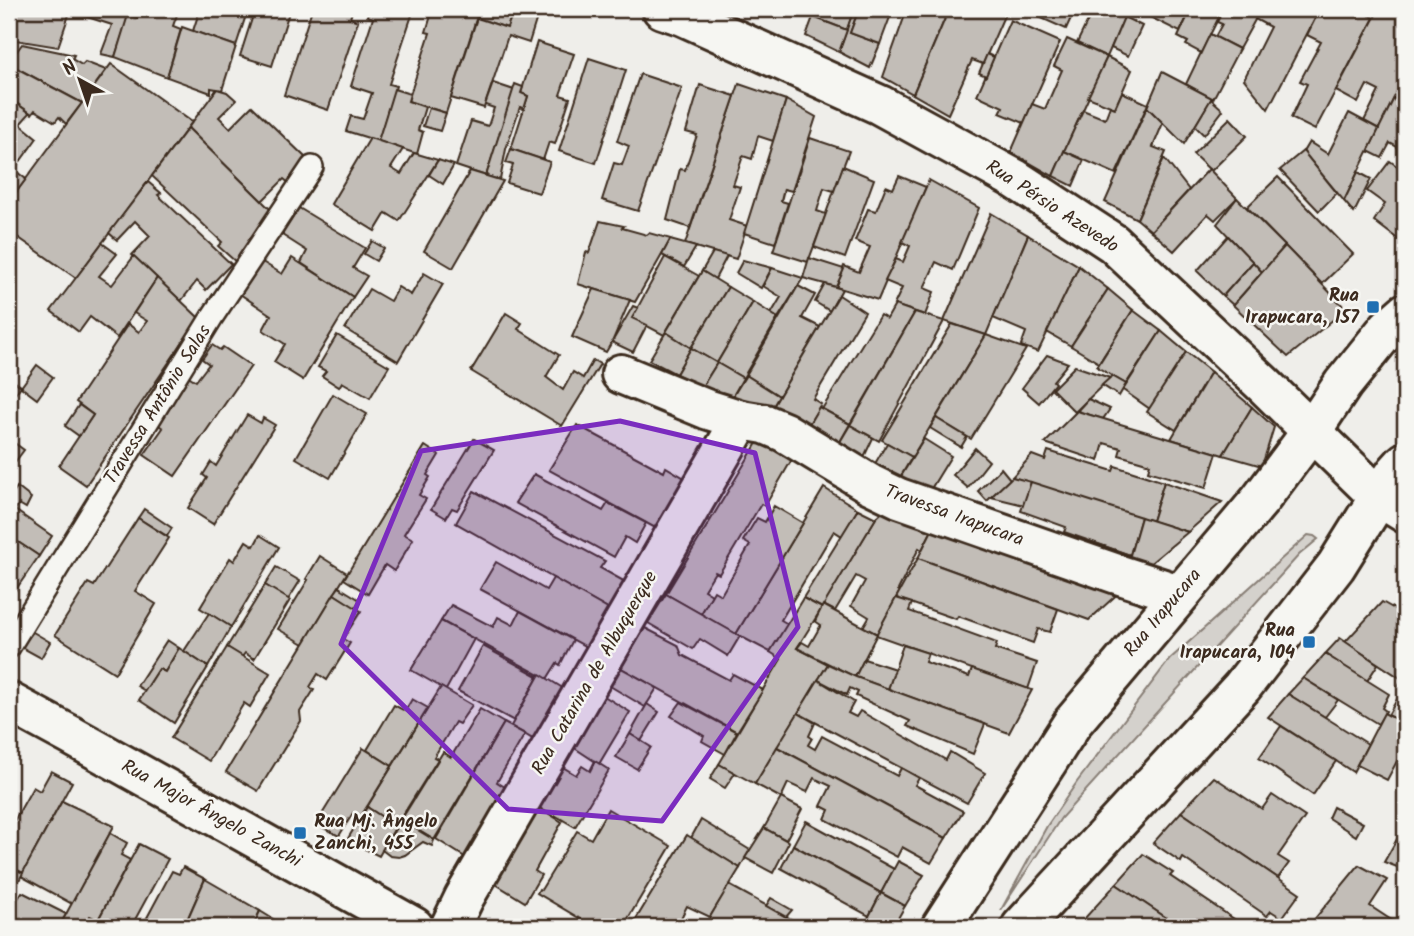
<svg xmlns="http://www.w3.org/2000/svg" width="1414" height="936" font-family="Kalam,sans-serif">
  <rect width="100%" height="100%" fill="#efeeea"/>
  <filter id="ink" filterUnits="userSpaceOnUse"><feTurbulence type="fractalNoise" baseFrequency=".0143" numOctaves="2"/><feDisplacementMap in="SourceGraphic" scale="14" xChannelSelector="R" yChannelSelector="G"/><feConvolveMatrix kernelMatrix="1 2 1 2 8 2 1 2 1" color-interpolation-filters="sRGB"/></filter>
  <g filter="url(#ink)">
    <path fill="#d4d1cc" stroke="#887e75" stroke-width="2" d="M1308,535L1314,536L1318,539L1299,555L1061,818L1001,910L1047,826L1077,782L1170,659Z"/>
    <g fill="#c2bdb7" stroke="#3b2a1e" stroke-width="2">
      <path d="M9,9H71L58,47L9,39Z"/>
      <path d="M76,9H120L119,11L129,15L115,57L101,54L112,25L75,13Z"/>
      <path d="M141,9H179L173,26L181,29L167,77L115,57L128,15L137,18Z"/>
      <path d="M200,9H248L236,46L193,31Z"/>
      <path d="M255,9H290L272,66L240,56Z"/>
      <path d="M312,9H353L350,18L358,21L328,110L284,95Z"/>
      <path d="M369,9H414L389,84L396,86L378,141L346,131L351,116L363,119L372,93L351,86L373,18L367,16Z"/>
      <path d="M433,9H464L478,13L446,113L408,101L430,33L426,32Z"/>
      <path d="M480,9H514L507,28L477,18Z"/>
      <path d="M514,9H522L538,14L529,43L508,36L484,108L451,98L477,18L507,28Z"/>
      <path d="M815,9H854L847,30L813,17Z"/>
      <path d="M854,9H859L850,33L880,44L870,68L839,52Z"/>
      <path d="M859,9H893L880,44L850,33Z"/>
      <path d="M911,9H949L913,94L883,77L905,15L908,16Z"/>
      <path d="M949,9H1007L983,64L972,60L948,114L913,94Z"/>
      <path d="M1021,9H1075L1066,29Z"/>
      <path d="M1098,9H1128L1107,57L1077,43L1092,12L1096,13Z"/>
      <path d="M1134,9H1191L1180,32Z"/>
      <path d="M1191,9H1216L1213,14L1219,17L1201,53L1186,45L1188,42L1178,37Z"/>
      <path d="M1223,9H1261L1239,49L1215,37L1222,24L1217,22Z"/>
      <path d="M1261,9H1320L1268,109L1244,79L1270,27L1255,19Z"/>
      <path d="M1320,9H1368L1365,13L1374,18L1315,130L1291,118L1307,84L1300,81L1321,42L1307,35Z"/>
      <path d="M1379,9H1405V75L1379,129L1364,121L1379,91L1367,85L1358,103L1336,91Z"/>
      <path d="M813,17L847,30L839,52L806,36Z"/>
      <path d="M1124,17L1142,26L1128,56L1111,48Z"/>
      <path d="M1010,20L1060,42L1024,123L1000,113L1003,107L977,95Z"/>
      <path d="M182,27L236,46L222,90L211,88V93L167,77Z"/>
      <path d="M1210,34L1239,49L1213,99L1186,84Z"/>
      <path d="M1067,39L1107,57L1053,176L1011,152L1032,104L1045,109L1062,70L1054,66Z"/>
      <path d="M537,42L574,54L560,95L570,98L555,144L549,142L543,160L511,149L528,96L521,93Z"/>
      <path d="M22,44L74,55L72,59L82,65L85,62L106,70L82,103L9,64V62Z"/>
      <path d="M987,54L994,57L986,76L979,73Z"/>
      <path d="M1107,57L1132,70L1115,108L1088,97Z"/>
      <path d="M589,58L626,70L596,163L559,151Z"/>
      <path d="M9,64L82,103L66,124L59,117L55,122L35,110L32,114L9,98Z"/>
      <path d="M111,64L192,122L76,278L9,231V202Z"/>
      <path d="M1162,72L1212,98L1184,144L1147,107Z"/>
      <path d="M640,74L682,88L638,211L602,200L614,163L622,165L629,146L617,141Z"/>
      <path d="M493,83L514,90L486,176L456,166L471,121L488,126L494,108L485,105Z"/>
      <path d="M515,84L523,87L521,93L528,96L524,109L520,107L506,149L500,180L486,176Z"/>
      <path d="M739,84L786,100L773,141L758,136L752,159L743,156L733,185L740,187L729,220L747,226L736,259L685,244Z"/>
      <path d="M700,85L735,96L690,228L667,220L680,169L685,170L697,135L686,132Z"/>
      <path d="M217,89L227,92L236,100L219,117L230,128L252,106L307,159L290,184L284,179L262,201L188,128Z"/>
      <path d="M394,89L410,94L408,101L425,107L418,130L423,132L417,154L378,141Z"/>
      <path d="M1122,92L1148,104L1116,174L1064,151L1083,110L1105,119L1110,106L1115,108Z"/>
      <path d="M9,98L30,113L20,124L37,138L14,170L9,166Z"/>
      <path d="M1394,98L1404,103L1405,100V151L1390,143L1382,158L1368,151Z"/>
      <path d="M1211,99L1223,110L1204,135L1195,126Z"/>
      <path d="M786,100L816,117L792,191L784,189L781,201L788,203L775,243L744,233Z"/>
      <path d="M1147,107L1163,123L1153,147L1166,152L1137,219L1105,202Z"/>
      <path d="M429,108L446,113L440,131L423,126Z"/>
      <path d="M1349,113L1379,129L1344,201L1303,152L1309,142L1328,154Z"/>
      <path d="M1230,118L1247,136L1211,171L1193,154Z"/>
      <path d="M188,128L272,211L237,263L218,246L222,242L152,176Z"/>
      <path d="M370,138L403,149L391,168L401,174L414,153L438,160L399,221L386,213L375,231L331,204Z"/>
      <path d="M810,138L849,151L834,191L824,188L817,211L826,214L808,262L773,251Z"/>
      <path d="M511,149L550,162L539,193L507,183L513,165L506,163Z"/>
      <path d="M1064,151L1084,160L1073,186L1053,176Z"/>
      <path d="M1303,151L1337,193L1319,211L1280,170Z"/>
      <path d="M1164,158L1189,190L1151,231L1137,219Z"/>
      <path d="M438,160L454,165L443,184L429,175Z"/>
      <path d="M1390,161L1405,172V240L1403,243L1374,221L1385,204L1367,191Z"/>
      <path d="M9,166L26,179L9,202Z"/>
      <path d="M843,166L874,179L845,258L814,247Z"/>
      <path d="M1209,169L1237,198L1215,220L1208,214L1174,251L1151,231Z"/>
      <path d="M470,171L503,181L453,268L424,251Z"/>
      <path d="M1358,172L1371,179L1354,213L1344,201Z"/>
      <path d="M899,176L926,187L878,300L836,287L844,266L859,272L870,247L855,241L868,209L876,211L886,186L893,189Z"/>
      <path d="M1278,177L1353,254L1322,284L1247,207Z"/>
      <path d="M929,180L979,208L953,270L936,262L924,288L934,292L925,315L894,305L902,288L885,281L896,259L903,262L910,246L902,242Z"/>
      <path d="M148,182L161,193L158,195L231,264L206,290L197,281L181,301L132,255L150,236L135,221L117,240L109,233Z"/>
      <path d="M1237,198L1285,246L1262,272L1217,224Z"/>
      <path d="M299,208L365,248L353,268L367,276L353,297L301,263L307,251L282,235Z"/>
      <path d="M991,213L1028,235L986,335L944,321Z"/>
      <path d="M600,221L624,226L622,228L647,235L649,233L671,239L635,302L578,284L586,252L589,253Z"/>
      <path d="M1028,235L1079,266L1038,352L1021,346L1026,332L993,318Z"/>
      <path d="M1228,236L1253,262L1223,296L1197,271Z"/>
      <path d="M670,240L696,247L684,267L662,255Z"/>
      <path d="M372,241L384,248L376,261L364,254Z"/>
      <path d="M102,243L117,254L99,276L112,285L134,256L157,278L117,338L90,317L79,332L51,311Z"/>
      <path d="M1285,246L1346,309L1288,357L1233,305Z"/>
      <path d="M713,252L727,256L715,279L702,271Z"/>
      <path d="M665,257L699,276L664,335L632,318Z"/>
      <path d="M292,258L353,297L303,380L274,362L285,344L263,330L271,315L237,292L259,260L282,274Z"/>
      <path d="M809,258L844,269L836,287L803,278Z"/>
      <path d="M743,260L772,268L761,288L736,273Z"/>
      <path d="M1253,262L1262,272L1233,305L1223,296Z"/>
      <path d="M1079,266L1108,289L1071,346L1047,332Z"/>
      <path d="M772,268L803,278L778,318L771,314L781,297L763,286Z"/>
      <path d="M702,271L728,287L691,348L666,332Z"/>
      <path d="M424,273L443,284L398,361L345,329L369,289L390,301L398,287L411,295Z"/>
      <path d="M157,278L199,318L86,485L59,466L93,415L76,402L128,324L139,332L147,321L134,313Z"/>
      <path d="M825,284L842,289L830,311L815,302Z"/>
      <path d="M798,286L815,295L802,318L820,327L779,396L746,375Z"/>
      <path d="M728,287L753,302L717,363L691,348Z"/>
      <path d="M594,289L630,300L613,340L606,352L572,337Z"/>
      <path d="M1108,289L1133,310L1099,363L1071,346Z"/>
      <path d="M839,295L865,312L813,399L821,404L806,429L769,413Z"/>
      <path d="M753,302L778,318L743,378L717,363Z"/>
      <path d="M895,305L915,312L850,424L822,409L880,315L887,319Z"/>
      <path d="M633,306L638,308L632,318L647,325L633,352L612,342Z"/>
      <path d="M1133,310L1161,331L1126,384L1097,367Z"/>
      <path d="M915,312L944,321L879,441L850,425Z"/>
      <path d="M506,313L522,323L518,329L559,355L546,377L563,390L573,372L583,378L593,360L600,364L562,426L471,371Z"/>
      <path d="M952,324L986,335L912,457L882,440Z"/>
      <path d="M1161,331L1186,352L1150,409L1123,390Z"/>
      <path d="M666,332L691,348L676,374L649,360Z"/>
      <path d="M337,335L389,366L370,398L342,382L339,387L322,376L326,371L318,367Z"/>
      <path d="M986,335L1026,349L971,439L936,418Z"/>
      <path d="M212,345L220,350L223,347L251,366L175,476L144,455L163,428L154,422L187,375L196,381L209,364L202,359Z"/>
      <path d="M691,348L717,363L702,387L676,374Z"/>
      <path d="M1186,352L1211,372L1176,430L1147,412Z"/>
      <path d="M1047,355L1068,363L1053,381L1055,383L1039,403L1022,388Z"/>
      <path d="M717,363L743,378L730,401L702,387Z"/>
      <path d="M37,365L53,377L37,399L21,387Z"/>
      <path d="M1075,366L1110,378L1075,412L1052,389Z"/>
      <path d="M1211,372L1252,407L1223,455L1171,439Z"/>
      <path d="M746,375L779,396L769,413L730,401Z"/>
      <path d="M1112,376L1126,384L1119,396L1102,385Z"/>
      <path d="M9,378L21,386L9,402Z"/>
      <path d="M333,394L367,414L330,478L296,458Z"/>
      <path d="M1088,399L1110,409L1103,419L1077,411Z"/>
      <path d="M79,405L93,415L79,436L65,426Z"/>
      <path d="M819,407L850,424L837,447L806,429Z"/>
      <path d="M1252,407L1274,427L1262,466L1223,455Z"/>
      <path d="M1077,411L1217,453L1206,488L1148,471L1150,464L1119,455L1121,448L1104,443L1099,461L1045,443Z"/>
      <path d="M247,415L261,423L263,418L275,425L213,524L188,508L207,478L203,475L211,462L216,466Z"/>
      <path d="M936,418L967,437L961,447L930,428Z"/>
      <path d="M577,425L664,472L666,467L686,479L661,531L549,470Z"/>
      <path d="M850,425L873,438L864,457L869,459L866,463L837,447Z"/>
      <path d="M760,438L794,456L765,506L761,504L719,574L715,572L704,590L712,595L701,614L666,594Z"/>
      <path d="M9,439L24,450L9,470Z"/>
      <path d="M474,439L494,450L457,510L452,508L446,518L431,509Z"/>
      <path d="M924,439L951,456L929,492L898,481Z"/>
      <path d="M887,443L912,457L898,481L873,467Z"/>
      <path d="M425,446L439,455L427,475L430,477L419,495L426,499L404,534L413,539L394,571L385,565L368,594L344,579Z"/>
      <path d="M975,448L989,461L968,488L953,475Z"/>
      <path d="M1048,451L1113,471L1115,466L1164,482L1152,521L1012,477L1032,455L1045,460Z"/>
      <path d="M1001,468L1010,479L987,501L978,491Z"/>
      <path d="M534,474L603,511L608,503L646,523L635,543L625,537L614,557L515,503Z"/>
      <path d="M1012,477L1031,482L1024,505L991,497Z"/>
      <path d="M1031,482L1141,517L1130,555L1064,532L1066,527L1021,511Z"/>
      <path d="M1164,482L1222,502L1188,532L1152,521Z"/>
      <path d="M17,487L31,498L26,508L19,504L15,510L52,536L39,556L9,536V499Z"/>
      <path d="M824,488L858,509L842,536L834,531L781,620L788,624L770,652L736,634Z"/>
      <path d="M474,491L605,561L600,568L629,584L613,612L456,523Z"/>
      <path d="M774,506L803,523L736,634L701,614L714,591L721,595L750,545L743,541L757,518L765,522Z"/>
      <path d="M889,506L936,522L922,550L919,548L898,590L900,591L877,634L863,627L869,617L851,606L865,581L856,576L835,611L823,605L876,518Z"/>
      <path d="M144,509L172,528L167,536L138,518Z"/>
      <path d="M858,509L876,518L822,608L803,598Z"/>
      <path d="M1141,517L1188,532L1147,566L1091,546L1092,542L1130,555Z"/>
      <path d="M138,518L169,538L135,591L156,604L115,673L55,635L88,583L94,586Z"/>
      <path d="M936,522L1123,589L1089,620L918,558Z"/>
      <path d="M260,535L279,547L231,627L200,608L230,558L234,561L246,541L254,546Z"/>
      <path d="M9,536L39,556L10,598L9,597Z"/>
      <path d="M320,556L347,573L304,644L278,629L308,580L306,579Z"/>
      <path d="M918,558L1058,609L1050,632L1038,629L1033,643L958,616L956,619L896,598Z"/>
      <path d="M496,562L546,590L553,578L613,612L590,649L480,589Z"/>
      <path d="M276,567L300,581L288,600L265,585Z"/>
      <path d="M265,585L290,600L254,659L245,653L242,657L227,647Z"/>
      <path d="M339,587L360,600L355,608L334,594Z"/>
      <path d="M334,594L361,611L343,639L350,643L327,680L318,674L310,687L314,690L300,712L301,721L258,791L226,772Z"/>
      <path d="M666,594L740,636L728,656L700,639L693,649L648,623Z"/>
      <path d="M803,598L822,608L797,648L828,664L755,784L719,764L781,659L770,652Z"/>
      <path d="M896,598L912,603L909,611L997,643L995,649L1037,663L1028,689L876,635Z"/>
      <path d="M1382,602L1405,615V674L1402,679L1345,642Z"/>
      <path d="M451,605L493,627L498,617L513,625L520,611L573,640L560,665L557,663L547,679L441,621Z"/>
      <path d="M823,605L877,634L855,677L797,648L802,642L809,646L821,625L815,621Z"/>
      <path d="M209,613L231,627L208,667L184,651Z"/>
      <path d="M441,621L474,639L446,690L411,670Z"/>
      <path d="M645,628L678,645L682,655L729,680L733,674L763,690L737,732L621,668Z"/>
      <path d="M33,632L50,642L41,658L21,647Z"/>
      <path d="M1340,638L1378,664L1367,681L1325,654Z"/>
      <path d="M167,640L179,648L165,672L159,669L145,691L137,686Z"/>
      <path d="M903,645L928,653L925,662L969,677L972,669L1032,690L1009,733L888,689Z"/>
      <path d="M483,646L538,676L514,721L458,691Z"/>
      <path d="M227,647L270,673L250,707L244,703L209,761L171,738Z"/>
      <path d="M179,648L208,667L174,723L139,700L159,669L165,672Z"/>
      <path d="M1325,654L1389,694L1382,708L1386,711L1378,724L1303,678Z"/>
      <path d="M864,659L895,669L888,689L855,677Z"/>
      <path d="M828,664L856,677L985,724L973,754L907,726L910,721L856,696L858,692L850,688L847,695L818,680Z"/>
      <path d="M621,668L657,688L645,707L610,686Z"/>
      <path d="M540,674L566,690L536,741L511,726Z"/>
      <path d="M1405,674V724L1388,715L1403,689L1398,687Z"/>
      <path d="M1303,678L1338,700L1325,717L1288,694Z"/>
      <path d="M818,680L854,702L848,713L856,717L860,711L946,760L950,752L985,773L967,803L798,713Z"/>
      <path d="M441,687L472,705L459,724L455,722L434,757L438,759L396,826L367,807Z"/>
      <path d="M1288,694L1368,744L1353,772L1268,717Z"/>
      <path d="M604,696L630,712L599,764L573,747Z"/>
      <path d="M412,699L428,708L392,766L367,750L394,705L405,711Z"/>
      <path d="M681,702L737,732L725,754L702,741L704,736L671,716Z"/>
      <path d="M647,704L659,712L641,741L630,734Z"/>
      <path d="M480,709L504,723L434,840L401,820L443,752L451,757Z"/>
      <path d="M798,713L815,723L809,736L812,738L808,745L815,749L822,736L897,776L901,768L919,778L915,785L963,811L946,838L777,747Z"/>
      <path d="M1384,713L1405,724V746L1387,780L1357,765Z"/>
      <path d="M504,723L525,734L497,782L508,789L468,859L436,839Z"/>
      <path d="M1281,726L1336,761L1313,795L1259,758Z"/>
      <path d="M630,734L651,747L637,769L616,757Z"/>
      <path d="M777,747L946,838L931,863L902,847L897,857L825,819L829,810L821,806L831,786L814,778L807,792L788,783L781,798L755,784Z"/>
      <path d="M363,748L392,766L360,818L353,813L339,836L316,824Z"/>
      <path d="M595,761L609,770L575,827L556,816L555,818L538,807L561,766L576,775L582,766L590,771Z"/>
      <path d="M719,764L735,773L725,788L710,779Z"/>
      <path d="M51,771L72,782L23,873L9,866V867V830L33,787L40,791Z"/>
      <path d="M1214,777L1262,809L1272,795L1305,817L1278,856L1289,863L1278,878L1181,812Z"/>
      <path d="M781,798L802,809L786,840L764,828Z"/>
      <path d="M62,801L114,826L72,904L21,876Z"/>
      <path d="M367,807L396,826L379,856L347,840Z"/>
      <path d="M538,807L562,822L535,871L541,875L525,902L494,883Z"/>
      <path d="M1333,807L1363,823L1356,836L1328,818Z"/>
      <path d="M608,809L671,846L623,927H594L537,893L539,889L541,890L577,831L591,839Z"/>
      <path d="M1181,812L1300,893L1282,918L1271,911L1267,916L1183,858L1181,862L1153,843Z"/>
      <path d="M401,820L434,840L432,846L423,842L405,855L399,857L390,856L382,850Z"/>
      <path d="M701,820L750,850L740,868L691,838Z"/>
      <path d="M806,821L894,869L881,893L793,845Z"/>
      <path d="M1405,825V870L1384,862Z"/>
      <path d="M764,828L789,842L773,873L745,858Z"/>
      <path d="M110,833L127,843L121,855L130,860L98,920L90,916L83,927H59Z"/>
      <path d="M687,835L740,868L710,917L687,906L678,924L683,927H623L627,920L633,924Z"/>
      <path d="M139,844L168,859L131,927H104L106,925L98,920Z"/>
      <path d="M793,845L881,893L869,916L781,868Z"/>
      <path d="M1143,854L1173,873L1170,876L1246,927H1180L1116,884Z"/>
      <path d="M898,861L924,875L905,906L881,893Z"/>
      <path d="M1359,865L1387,880L1370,906L1402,927L1405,921V927H1308Z"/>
      <path d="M9,866L23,873L9,899Z"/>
      <path d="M183,867L205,879L184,927H142L172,871L179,874Z"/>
      <path d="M205,879L260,911L253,927H184Z"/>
      <path d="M1116,884L1180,927H1093L1083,920Z"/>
      <path d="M729,885L791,919L786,927H704Z"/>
      <path d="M22,892L66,914L59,927H9V902L14,905Z"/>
      <path d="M881,893L905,906L893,927H872L865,924Z"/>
      <path d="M771,898L792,910L786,917L766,906Z"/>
      <path d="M260,911L286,927H253Z"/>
    </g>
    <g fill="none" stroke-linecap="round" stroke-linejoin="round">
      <g stroke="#3b2a1e" stroke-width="26">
        <path id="lane" d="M9,647L212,317L312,167"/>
      </g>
      <g stroke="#3b2a1e" stroke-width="44">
        <g id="street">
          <path d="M662,9L683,16L880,105L1015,179L1113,243L1263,384L1379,497L1405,513"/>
          <path d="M621,374L706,409L741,420L765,424L784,432L870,484L899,498L1117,574L1179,594"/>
          <path d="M9,702L70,735L414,927"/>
          <path d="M450,927L464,898L741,420"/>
          <path d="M941,927L1073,722L1260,500L1311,432L1343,384L1389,327L1405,313"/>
          <path d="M1021,927L1242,687L1336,566L1379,497L1396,472L1405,462"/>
        </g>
      </g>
      <use href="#lane" stroke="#f6f6f2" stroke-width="21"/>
      <use href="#street" stroke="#f6f6f2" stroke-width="38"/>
    </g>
  </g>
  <path fill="#7b2cbf" fill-opacity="0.2" stroke="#7b2cbf" stroke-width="5" stroke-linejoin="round" d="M620,421L755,453L798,627L662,821L508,809L341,644L421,451Z"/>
  <g fill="#1f6fb2" stroke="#f6f6f2" stroke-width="2.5">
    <rect x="1366" y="300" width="14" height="14" rx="3.5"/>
    <rect x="1302" y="635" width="14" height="14" rx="3.5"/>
    <rect x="293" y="826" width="14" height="14" rx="3.5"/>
  </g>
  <g text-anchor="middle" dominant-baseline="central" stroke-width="5" stroke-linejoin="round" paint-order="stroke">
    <g font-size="19" fill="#3b2a1e" stroke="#f6f6f2">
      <text transform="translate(1052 207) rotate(33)">Rua Pérsio Azevedo</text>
      <text transform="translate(158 405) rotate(-58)">Travessa Antônio Salas</text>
      <text transform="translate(954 516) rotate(20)">Travessa Irapucara</text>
      <text transform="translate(1163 613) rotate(-50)">Rua Irapucara</text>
      <text transform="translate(595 673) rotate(-60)">Rua Catarina de Albuquerque</text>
      <text transform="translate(211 814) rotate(29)">Rua Major Ângelo Zanchi</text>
    </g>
    <g font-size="19" font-weight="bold" fill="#3b2a1e" stroke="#f6f6f2" text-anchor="end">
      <text x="1359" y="296">Rua<tspan x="1359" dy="22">Irapucara, 157</tspan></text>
      <text x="1295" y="631">Rua<tspan x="1295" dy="22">Irapucara, 104</tspan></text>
      <text x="314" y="822" text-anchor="start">Rua Mj. Ângelo<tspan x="314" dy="22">Zanchi, 455</tspan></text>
    </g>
  </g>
  <rect width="1414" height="936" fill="none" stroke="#f6f6f2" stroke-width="35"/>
  <rect x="18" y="18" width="1379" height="901" fill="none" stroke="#3b2a1e" stroke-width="2.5" filter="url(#ink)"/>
  <g transform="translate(80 80) rotate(320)" stroke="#f6f6f2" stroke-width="5" paint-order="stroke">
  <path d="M0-5L12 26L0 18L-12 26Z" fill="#3b2a1e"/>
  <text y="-10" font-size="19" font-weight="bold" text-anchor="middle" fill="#3b2a1e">N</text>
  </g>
</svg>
